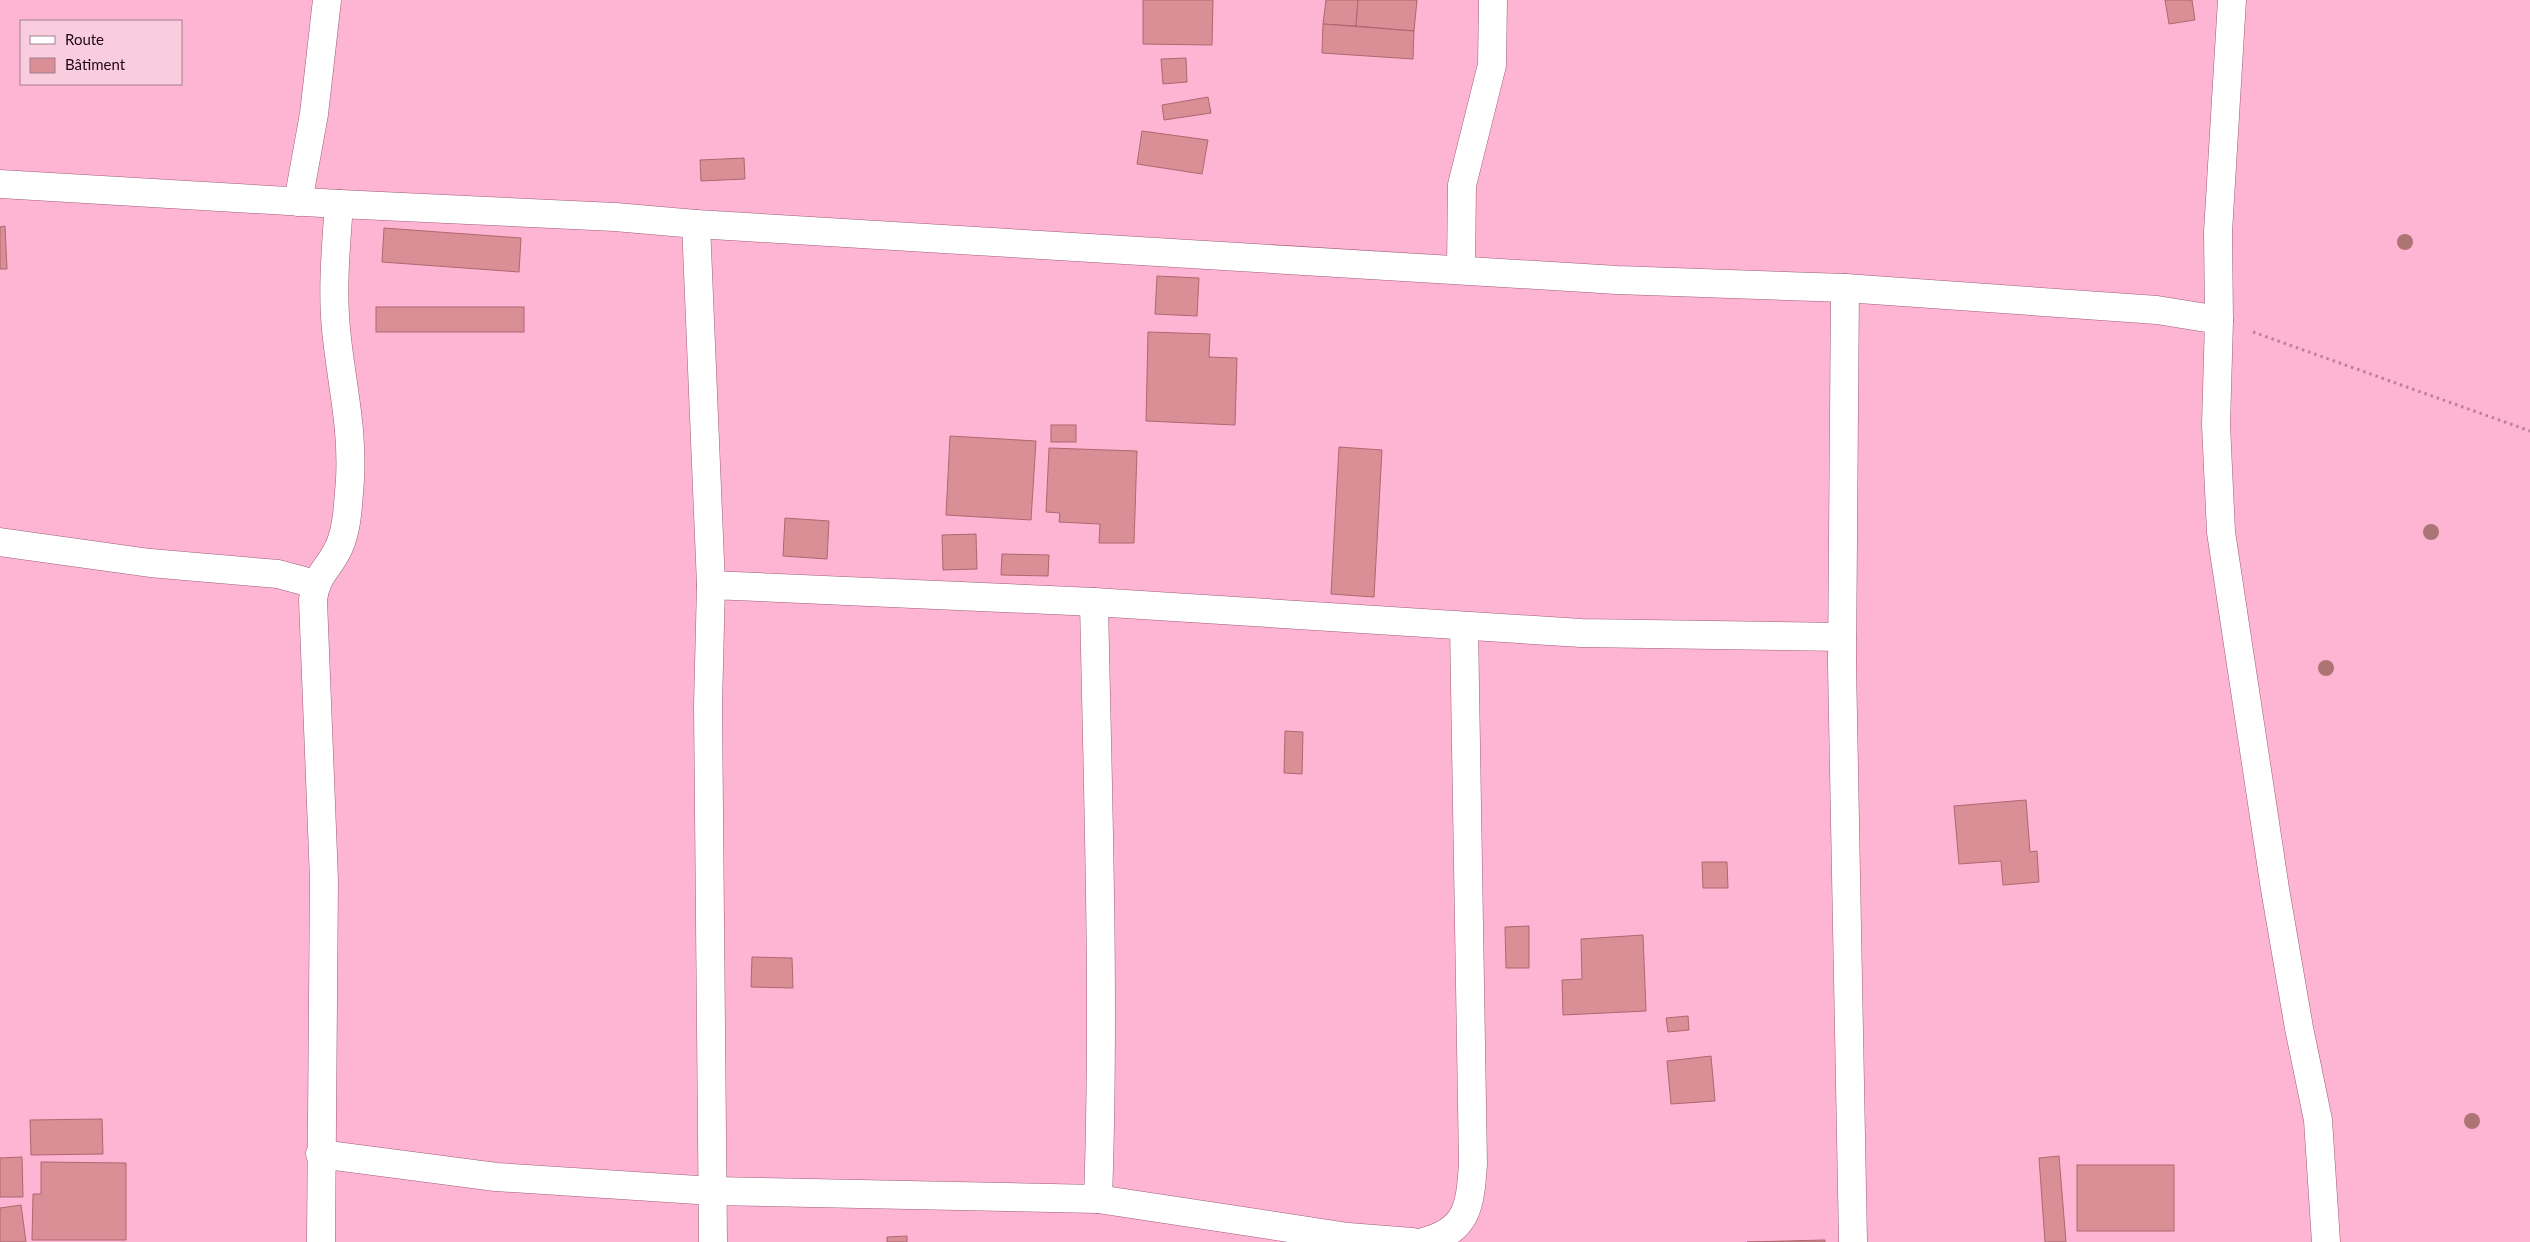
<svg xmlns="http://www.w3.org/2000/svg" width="2530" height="1242" font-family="Lato,sans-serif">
  <rect width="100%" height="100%" fill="#feb5d3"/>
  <g fill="#da8e96" stroke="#af676f">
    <path d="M1143,0H1213L1212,45L1143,44Z"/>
    <path d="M1326,0H1358L1356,26L1323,24Z"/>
    <path d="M1358,0H1417L1414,31L1356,26Z"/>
    <path d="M2165,0H2192L2195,20L2169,24Z"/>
    <path d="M1323,24L1414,31L1413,59L1322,53Z"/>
    <path d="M1186,58L1187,82L1163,84L1161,59Z"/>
    <path d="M1208,97L1211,113L1164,120L1162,105Z"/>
    <path d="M1142,131L1208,140L1202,174L1137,164Z"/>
    <path d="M744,158L745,179L701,181L700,160Z"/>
    <path d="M5,226L7,269H0V227Z"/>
    <path d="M384,228L521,238L519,272L382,262Z"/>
    <path d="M1157,276L1199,278L1197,316L1155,314Z"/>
    <rect x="376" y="307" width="148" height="25"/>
    <path d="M1148,332L1210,334L1209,357L1237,358L1235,425L1146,421Z"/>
    <rect x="1051" y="425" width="25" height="17"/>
    <path d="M950,436L1036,441L1031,520L946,515Z"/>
    <path d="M1339,447L1382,450L1374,597L1331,594Z"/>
    <path d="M1049,448L1137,451L1134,543H1099L1100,524L1059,522L1060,513L1046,512Z"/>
    <path d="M785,518L829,521L827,559L783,556Z"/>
    <path d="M976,534L977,569L943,570L942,535Z"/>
    <path d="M1002,554L1049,555L1048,576L1001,575Z"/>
    <path d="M1285,731L1303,732L1302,774L1284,773Z"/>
    <path d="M2026,800L2030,852L2037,851L2039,882L2003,885L2001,861L1959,864L1954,806Z"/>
    <path d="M1702,862H1727L1728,888H1703Z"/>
    <path d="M1529,926V968H1506L1505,927Z"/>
    <path d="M1643,935L1646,1011L1563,1015L1562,980L1582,979L1581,939Z"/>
    <path d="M752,957L792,958L793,988L751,987Z"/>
    <path d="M1688,1016L1689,1030L1668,1032L1666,1018Z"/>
    <path d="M1711,1056L1715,1101L1671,1104L1667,1061Z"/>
    <path d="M102,1119L103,1154L31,1155L30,1120Z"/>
    <path d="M2059,1156L2066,1242H2045L2039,1158Z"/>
    <path d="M22,1157L23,1197H0V1158Z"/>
    <path d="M41,1162L126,1163V1240H32L33,1194H41Z"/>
    <rect x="2077" y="1165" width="97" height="66"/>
    <path d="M21,1205L26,1242H0V1208Z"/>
    <path d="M907,1236V1242H887V1237Z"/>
    <path d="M1825,1240V1242H1747Z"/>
  </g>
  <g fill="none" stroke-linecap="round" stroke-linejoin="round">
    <g stroke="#9d5c78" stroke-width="29">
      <g id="street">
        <path d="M2232,0L2218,232L2219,320L2216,425L2221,532L2275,889L2299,1028L2318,1120L2326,1242"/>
        <path d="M0,184L339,204L615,217L696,224L1617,280L1845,288L2157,310L2219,320"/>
        <path d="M298,202L314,114L327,0"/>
        <path d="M696,224L711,585"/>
        <path d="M1461,269L1462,185L1492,65L1493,0"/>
        <path d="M1845,288L1842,664L1853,1242"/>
        <path d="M0,542L150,563L278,574L315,584"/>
        <path d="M1094,602C1098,801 1105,1000 1098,1199"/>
        <path d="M320,1154L496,1177L713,1191L1098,1199L1348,1237L1412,1242"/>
        <path d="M321,1242L324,880L313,600C316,574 329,569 339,547C348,527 348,501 350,480C353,426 341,382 336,329C332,288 336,246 339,204"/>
        <path d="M713,1242L708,705L711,585L1094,602L1581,633L1842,637"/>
        <path d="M1423,1242C1468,1231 1470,1206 1473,1164L1464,626"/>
      </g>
    </g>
    <path stroke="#bb8199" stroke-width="3" stroke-dasharray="2.5 4" stroke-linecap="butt" d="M2253,332L2530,431"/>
    <use href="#street" stroke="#fff" stroke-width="28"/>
  </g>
  <g fill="#ac7472">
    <circle cx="2405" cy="242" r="8"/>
    <circle cx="2431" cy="532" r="8"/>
    <circle cx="2326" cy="668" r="8"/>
    <circle cx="2472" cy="1121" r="8"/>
  </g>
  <rect x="20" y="20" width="162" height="65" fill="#facdde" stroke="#a27e8d"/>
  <rect x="30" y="36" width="25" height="8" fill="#ffffff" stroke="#a27e8d"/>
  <text x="65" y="45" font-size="15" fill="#1f0713">Route</text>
  <rect x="30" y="58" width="25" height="15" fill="#da8e96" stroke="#a27e8d"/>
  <text x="65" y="70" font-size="15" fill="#1f0713">Bâtiment</text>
</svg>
